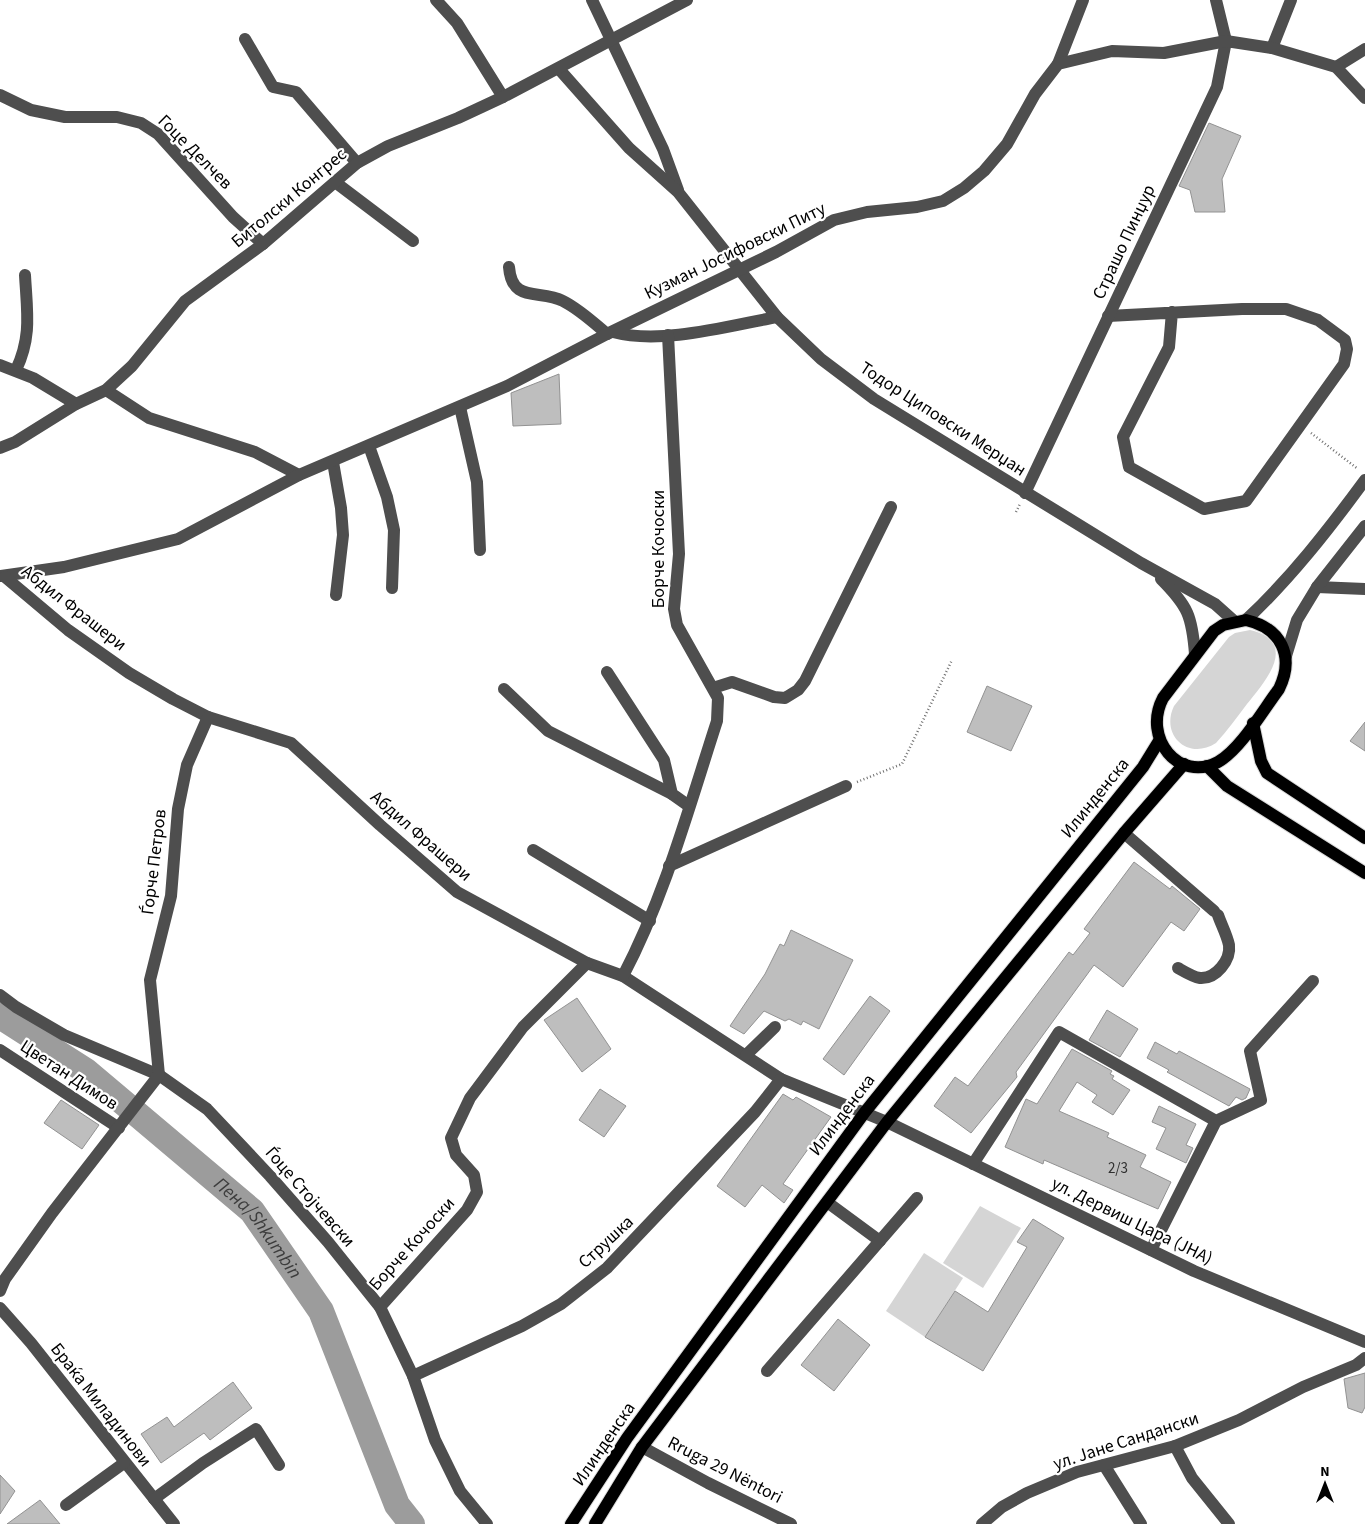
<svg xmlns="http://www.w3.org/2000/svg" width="1365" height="1524" font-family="'Source Sans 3',sans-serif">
  <rect width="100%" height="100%" fill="#fff"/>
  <g fill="#d5d5d5">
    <path d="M1250,630C1300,642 1265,682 1247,704C1237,717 1227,731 1216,743C1188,761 1160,735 1174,706L1229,637L1235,633Z"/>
    <path d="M980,1206L1021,1228L983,1288L943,1263Z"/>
    <path d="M924,1253L963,1278L925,1337L886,1311Z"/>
  </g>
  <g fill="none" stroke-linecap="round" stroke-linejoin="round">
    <path stroke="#9c9c9c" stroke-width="26" id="s1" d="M0,1016L86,1071L252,1211L321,1311L397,1505L412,1524"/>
  </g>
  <g fill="#bebebe" stroke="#929292">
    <path d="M1209,123L1241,136L1222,179L1225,212H1195L1190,190L1179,186Z"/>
    <path d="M559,374L561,424L513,426L511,393Z"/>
    <path d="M987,686L1032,706L1011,751L967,732Z"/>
    <path d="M1365,722V751L1350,741Z"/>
    <path d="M1134,862L1170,889L1172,886L1200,909L1184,931L1171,922L1123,987L1094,965L1016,1072L1017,1077L971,1133L934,1106L955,1077L968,1086L1069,952L1073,955L1090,933L1084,929Z"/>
    <path d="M791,930L853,960L819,1029L803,1021L801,1025L789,1019L785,1021L764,1011L744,1034L730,1026L765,974L780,944L784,946Z"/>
    <path d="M870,996L890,1011L844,1075L823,1059Z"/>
    <path d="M577,998L611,1049L582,1072L544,1020Z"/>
    <path d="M1107,1010L1138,1029L1120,1057L1089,1040Z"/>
    <path d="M1155,1042L1177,1054L1179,1051L1250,1089L1246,1098L1242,1100L1236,1097L1229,1106L1167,1072L1169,1070L1147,1058Z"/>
    <path d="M1072,1049L1112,1071L1110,1074L1114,1076L1112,1079L1130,1090L1113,1115L1092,1102L1097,1095L1077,1082L1059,1111L1109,1133L1107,1137L1146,1155L1140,1167L1171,1182L1158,1209L1044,1160L1043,1164L1005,1147L1026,1099L1037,1104Z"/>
    <path d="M600,1089L626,1106L604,1137L579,1120Z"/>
    <path d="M783,1094L793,1100L796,1097L831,1117L783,1184L793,1190L784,1203L762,1185L745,1207L717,1186Z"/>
    <path d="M61,1100L99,1125L82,1149L44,1123Z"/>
    <path d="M1159,1106L1196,1124L1186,1145L1193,1148L1186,1163L1156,1149L1166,1128L1152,1122Z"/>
    <path d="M1033,1219L1064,1238L983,1371L925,1337L955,1291L988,1312L1027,1247L1017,1242Z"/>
    <path d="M838,1319L870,1345L834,1391L801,1365Z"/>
    <path d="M1365,1373V1407L1362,1413L1348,1408L1344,1379Z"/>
    <path d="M233,1382L252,1408L210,1440L204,1433L161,1463L141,1434L167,1417L174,1427Z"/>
    <path d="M0,1475L15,1491L0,1514Z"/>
    <path d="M40,1500L60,1524H7Z"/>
  </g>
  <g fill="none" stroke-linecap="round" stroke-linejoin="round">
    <g stroke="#dbdbdb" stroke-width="14">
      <g id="major">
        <path d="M1246,620C1281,628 1295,656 1279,689C1263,710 1241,749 1218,762C1179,783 1142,738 1163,698L1214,631L1223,625Z"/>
        <path d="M1253,723L1261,761L1267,773L1365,838"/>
        <path d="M1207,766L1227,786L1365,873"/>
        <path d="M571,1524L627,1438L865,1112L1143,767L1159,741"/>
        <path d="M595,1524L642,1447L887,1122L1124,833L1184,764"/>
      </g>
    </g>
    <g stroke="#707070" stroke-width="2.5" stroke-dasharray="1 2.5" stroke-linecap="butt">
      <path d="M1311,433L1358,469"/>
      <path d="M1016,512L1020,504"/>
      <path d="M857,782L902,764L952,660"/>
    </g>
    <g stroke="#4e4e4e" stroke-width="12">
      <path d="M436,0L457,23L503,97"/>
      <path d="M592,0L663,149L678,190"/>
      <path d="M245,39L273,87L296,92L357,163"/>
      <path d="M1272,48L1291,0"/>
      <path d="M1058,64L1083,0"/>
      <path d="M1336,67L1365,49"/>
      <path d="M559,69L629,148L678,192L777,317L821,359L874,399L1141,563L1215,604L1234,621"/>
      <path d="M0,95L31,110L65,117H117L141,123L158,134L233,217L263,244"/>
      <path d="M335,182L413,241"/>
      <path d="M509,267C512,304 540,289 563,301C579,309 593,322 607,334"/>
      <path d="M1108,316L1242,309H1286L1318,320L1345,340L1347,349L1344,364L1246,501L1204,509L1129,467L1123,437L1169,347L1172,312"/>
      <path d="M613,332C661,345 728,326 777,317"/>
      <path d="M0,365L33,378L76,404"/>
      <path d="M16,370C32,336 27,312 25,275"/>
      <path d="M106,390L149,418L255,452L299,475"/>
      <path d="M460,407L477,482L480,550"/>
      <path d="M369,446L387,497L394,530L392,588"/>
      <path d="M0,448L15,442L76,404L106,390L132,366L185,301L263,244L357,163L388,146L458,118L503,97L687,0"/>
      <path d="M333,462L341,508L343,535L336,595"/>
      <path d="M1025,493L1217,87L1226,41L1216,0"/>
      <path d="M1,576L64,567L178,539L299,475L507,386L607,334L776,252L834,220L867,212L917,207L943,201L964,188L984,171L1007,144L1035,94L1058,64L1112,51L1164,53L1226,41L1272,48L1336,67L1365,98"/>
      <path d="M5,577L68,630L129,673L173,699L208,717L291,743L380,825L457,892L587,963L623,976L781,1079L887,1122L1194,1271L1365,1342"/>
      <path d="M1161,579C1188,606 1192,616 1195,654"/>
      <path d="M1317,587L1365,589"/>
      <path d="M1246,620C1290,579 1329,529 1365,480"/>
      <path d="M1286,656L1297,620L1317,587L1365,526"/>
      <path d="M607,672L664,760L672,794L689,806"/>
      <path d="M713,688L732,682L774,697L785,698L798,690L805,681L891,507"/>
      <path d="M504,689L548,731L672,794"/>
      <path d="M1124,833L1214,911"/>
      <path d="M533,850L650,921"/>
      <path d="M669,866L846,786"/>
      <path d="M1178,968C1185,972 1193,977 1200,978C1216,979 1231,960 1229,945C1227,935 1221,924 1218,915"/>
      <path d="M623,976C665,896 689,807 717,721L718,698L677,625L674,609L679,554L668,335"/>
      <path d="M0,995L16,1007L64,1035L159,1075L207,1109L270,1176L328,1242L380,1307L413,1376L435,1440L460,1491L487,1524"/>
      <path d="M0,1050L119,1128"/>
      <path d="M746,1055L775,1027"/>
      <path d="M159,1075L150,980L171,896L178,809L187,765L208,717"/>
      <path d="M973,1164L1059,1032L1216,1121L1261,1100L1250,1051L1313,981"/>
      <path d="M827,1202L880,1241"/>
      <path d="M1151,1250L1216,1121"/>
      <path d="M0,1291L5,1279L52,1213L159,1075"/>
      <path d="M380,1307L467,1210L477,1192L474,1175L456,1155L451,1138L470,1098L523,1027L587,963"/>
      <path d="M0,1308L31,1343L174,1524"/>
      <path d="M767,1371L917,1198"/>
      <path d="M413,1376L522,1326L561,1304L607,1268L755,1112L781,1079"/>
      <path d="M1175,1446L1192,1478L1229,1524"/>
      <path d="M642,1447L708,1483L791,1524"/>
      <path d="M1104,1465L1141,1524"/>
      <path d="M154,1499L203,1463L256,1429L279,1465"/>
      <path d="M66,1505L124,1463"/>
      <path d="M982,1524L1002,1507L1027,1493L1077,1472L1175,1446L1239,1420L1303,1387L1356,1365L1365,1358"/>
    </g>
    <use href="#major" stroke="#000" stroke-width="12"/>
  </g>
  <g text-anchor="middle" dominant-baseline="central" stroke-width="4.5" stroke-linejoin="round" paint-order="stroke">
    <g font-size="15" fill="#303030">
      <text x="1118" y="1168">2/3</text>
    </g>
    <g font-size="18" fill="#000" stroke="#fff">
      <text transform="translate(195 152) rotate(45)">Гоце Делчев</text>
      <text transform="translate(289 198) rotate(-40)">Битолски Конгрес</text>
      <text transform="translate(1124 242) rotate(-65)">Страшо Пинџур</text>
      <text transform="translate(735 251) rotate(-26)">Кузман Јосифовски Питу</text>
      <text transform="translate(943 419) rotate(33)">Тодор Циповски Мерџан</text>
      <text transform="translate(658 549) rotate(-90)">Борче Кочоски</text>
      <text transform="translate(74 608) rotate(38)">Абдил Фрашери</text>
      <text transform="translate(1095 798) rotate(-51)">Илинденска</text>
      <text transform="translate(421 836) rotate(41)">Абдил Фрашери</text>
      <text transform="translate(154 862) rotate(-83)">Ѓорче Петров</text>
      <text transform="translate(69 1075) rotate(33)">Цветан Димов</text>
      <text transform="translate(842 1115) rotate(-53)">Илинденска</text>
      <text transform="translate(310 1197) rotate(49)">Ѓоце Стојчевски</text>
      <text transform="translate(1132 1221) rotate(26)">ул. Дервиш Цара (ЈНА)</text>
      <text transform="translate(606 1242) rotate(-43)">Струшка</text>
      <text transform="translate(412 1244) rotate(-48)">Борче Кочоски</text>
      <text transform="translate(101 1405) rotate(52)">Браќа Миладинови</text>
      <text transform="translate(1126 1441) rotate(-18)">ул. Јане Сандански</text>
      <text transform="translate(604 1444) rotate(-56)">Илинденска</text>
      <text transform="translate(725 1470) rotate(27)">Rruga 29 Nëntori</text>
    </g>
    <g font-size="19" font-style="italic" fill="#3d3d3d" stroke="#fff">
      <text stroke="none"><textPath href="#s1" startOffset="336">Пена/Shkumbin</textPath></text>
    </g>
  </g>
  <g transform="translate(1325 1484)" stroke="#ffffff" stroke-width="4" paint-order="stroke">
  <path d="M0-4L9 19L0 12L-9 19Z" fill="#000000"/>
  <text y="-8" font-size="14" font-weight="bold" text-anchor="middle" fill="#000000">N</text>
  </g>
</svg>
